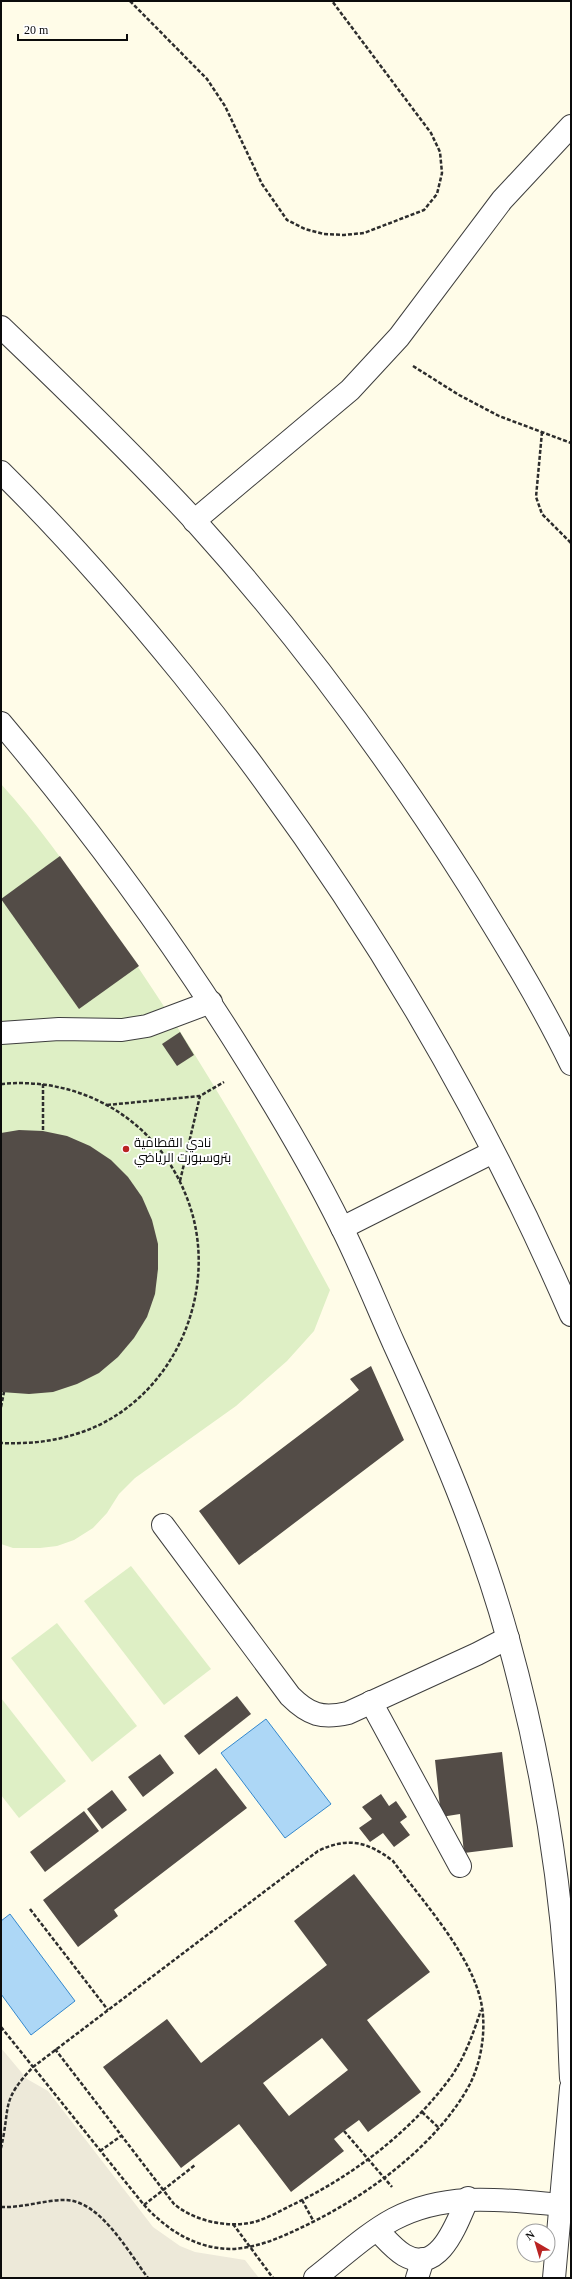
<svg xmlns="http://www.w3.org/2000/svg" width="572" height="2279" font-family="'Times New Roman',Cairo,serif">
  <rect width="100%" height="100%" fill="#fffce8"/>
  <g fill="#deefc5">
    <path d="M1,784C37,823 68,868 99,911C185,1031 260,1160 330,1290L314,1331L287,1361L236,1406L135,1478L119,1494L107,1513L93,1528L74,1540L57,1546L40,1548H13L1,1544Z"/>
    <path d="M131,1566L211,1669L164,1705L84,1601Z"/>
    <path d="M57,1623L137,1726L92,1762L11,1658Z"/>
    <path d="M1,1698L66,1781L19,1818L1,1795Z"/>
  </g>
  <path fill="#ede9d9" d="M1,2048L27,2079L48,2091L153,2227L180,2246L195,2252L245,2260L259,2278H1Z"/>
  <g fill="#add7f6" stroke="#3488cd">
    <path d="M266,1719L331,1804L285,1838L221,1753Z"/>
    <path d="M10,1914L75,2001L31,2035L1,1994V1921Z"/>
  </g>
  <g fill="#534c47" fill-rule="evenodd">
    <path d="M60,856L139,966L79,1009L1,899Z"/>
    <path d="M180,1032L194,1055L177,1066L162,1044Z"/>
    <path d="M19,1130L43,1131L67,1136L90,1146L111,1160L128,1177L142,1197L152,1220L158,1244V1269L155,1294L147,1317L134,1338L118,1357L99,1373L77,1384L53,1392L29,1394L1,1392V1133Z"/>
    <path d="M371,1366L404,1440L239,1565L199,1511L359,1390L350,1379Z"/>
    <path d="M237,1696L251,1714L199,1755L184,1736Z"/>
    <path d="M502,1752L513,1847L464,1853L460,1814L441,1817L435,1760Z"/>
    <path d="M160,1754L174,1773L143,1797L128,1777Z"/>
    <path d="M216,1768L247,1808L114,1910L118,1916L78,1947L43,1900Z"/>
    <path d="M112,1790L127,1810L102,1829L87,1809Z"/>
    <path d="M381,1794L389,1806L396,1801L407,1817L400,1822L410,1835L394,1847L383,1833L370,1842L359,1828L372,1819L362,1807Z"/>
    <path d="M84,1811L99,1831L45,1872L30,1852Z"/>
    <path d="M354,1874L430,1972L367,2020L421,2092L368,2132L359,2120L344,2131L334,2139L344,2151L291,2192L239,2124L181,2168L103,2067L167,2019L201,2063L327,1965L294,1921ZM322,2038L348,2070L289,2116L263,2083Z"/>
  </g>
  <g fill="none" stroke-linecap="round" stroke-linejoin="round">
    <g stroke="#3e3e3e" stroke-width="24">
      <g id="minor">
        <path d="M1,327C67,390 132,453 194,520C296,633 387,756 468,884C504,942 541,1002 571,1064"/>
        <path d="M1,472C66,536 126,605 183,675C339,869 472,1086 571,1315"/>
        <path d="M194,521L350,390L399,337L502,200L571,126"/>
        <path d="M1,723C92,831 175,944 249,1064C282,1117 314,1171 342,1228C361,1266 377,1306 394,1344C438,1440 480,1537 508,1639C538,1747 558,1861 566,1973C569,2008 569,2043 571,2078"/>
        <path d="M1,1033L59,1029L122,1030L147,1026L211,1002"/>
        <path d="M342,1228L493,1152"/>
        <path d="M163,1525L290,1696C309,1715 322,1719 348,1713L477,1654L508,1638"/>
        <path d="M371,1702L460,1866"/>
        <path d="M377,2230C385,2238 394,2249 404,2255C440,2276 457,2222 468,2198"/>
        <path d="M315,2278C341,2258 366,2234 394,2219C447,2191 504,2200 562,2205"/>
        <path d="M417,2278L423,2259"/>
        <path d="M554,2278L571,2088"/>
      </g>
    </g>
    <g stroke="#2d2d2d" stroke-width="2.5" stroke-dasharray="4 2" stroke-linecap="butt">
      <path d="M130,1L207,79L225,106L262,184L287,220L305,229L324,234L344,235L364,233L424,210L437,194L442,173L440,152L431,133L332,1"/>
      <path d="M413,366L459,395L499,416L571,443"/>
      <path d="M542,432L536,497L542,514L571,543"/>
      <path d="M1,1084C42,1080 82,1089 117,1111C148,1131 171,1159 185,1193C225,1287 174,1404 76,1434C51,1442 27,1444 1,1443"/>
      <path d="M43,1084V1131"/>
      <path d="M107,1105L200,1096L224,1082"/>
      <path d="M180,1181L200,1096"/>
      <path d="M1,1407L4,1392"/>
      <path d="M30,1909L108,2010"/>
      <path d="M1,2027L144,2205C167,2230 196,2249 232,2249C254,2248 275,2240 294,2231C360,2201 435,2149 470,2084C481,2062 486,2032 482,2007C474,1957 423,1902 393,1861C367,1841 347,1837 318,1851L33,2067C0,2102 11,2105 1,2148"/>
      <path d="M55,2049L174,2204C192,2219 219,2226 242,2224C259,2223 276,2213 290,2206C351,2177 407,2135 448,2081C464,2060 473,2034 481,2010"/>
      <path d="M422,2112L439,2128"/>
      <path d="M344,2131L392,2187"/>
      <path d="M100,2151L121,2136"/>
      <path d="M302,2200L314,2222"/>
      <path d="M144,2205L195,2165"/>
      <path d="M1,2207C23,2208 44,2200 65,2200C100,2200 129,2253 148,2278"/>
      <path d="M233,2224L273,2278"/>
    </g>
    <use href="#minor" stroke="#fff" stroke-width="22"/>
  </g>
  <circle fill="#ba2423" stroke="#fff" stroke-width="1.5" cx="126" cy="1149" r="4"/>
  <g text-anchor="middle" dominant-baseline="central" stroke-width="4" stroke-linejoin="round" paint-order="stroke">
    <g font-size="13" fill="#0b0b0b" stroke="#fff" text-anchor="start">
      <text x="134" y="1142">نادي القطامية<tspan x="134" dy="15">بتروسبورت الرياضي</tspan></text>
    </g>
  </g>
  <rect width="572" height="2279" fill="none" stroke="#0b0b0b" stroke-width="4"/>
  <g transform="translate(536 2243) rotate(322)"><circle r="19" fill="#ffffff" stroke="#9d9d9d"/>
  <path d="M0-3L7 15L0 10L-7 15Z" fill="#ba2423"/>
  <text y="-6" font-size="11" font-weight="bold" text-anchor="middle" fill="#0b0b0b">N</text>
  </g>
  <path d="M18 34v6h109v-6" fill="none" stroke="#0b0b0b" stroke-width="2"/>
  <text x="24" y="34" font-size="12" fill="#0b0b0b" stroke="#ffffff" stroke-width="3" paint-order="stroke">20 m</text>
</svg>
